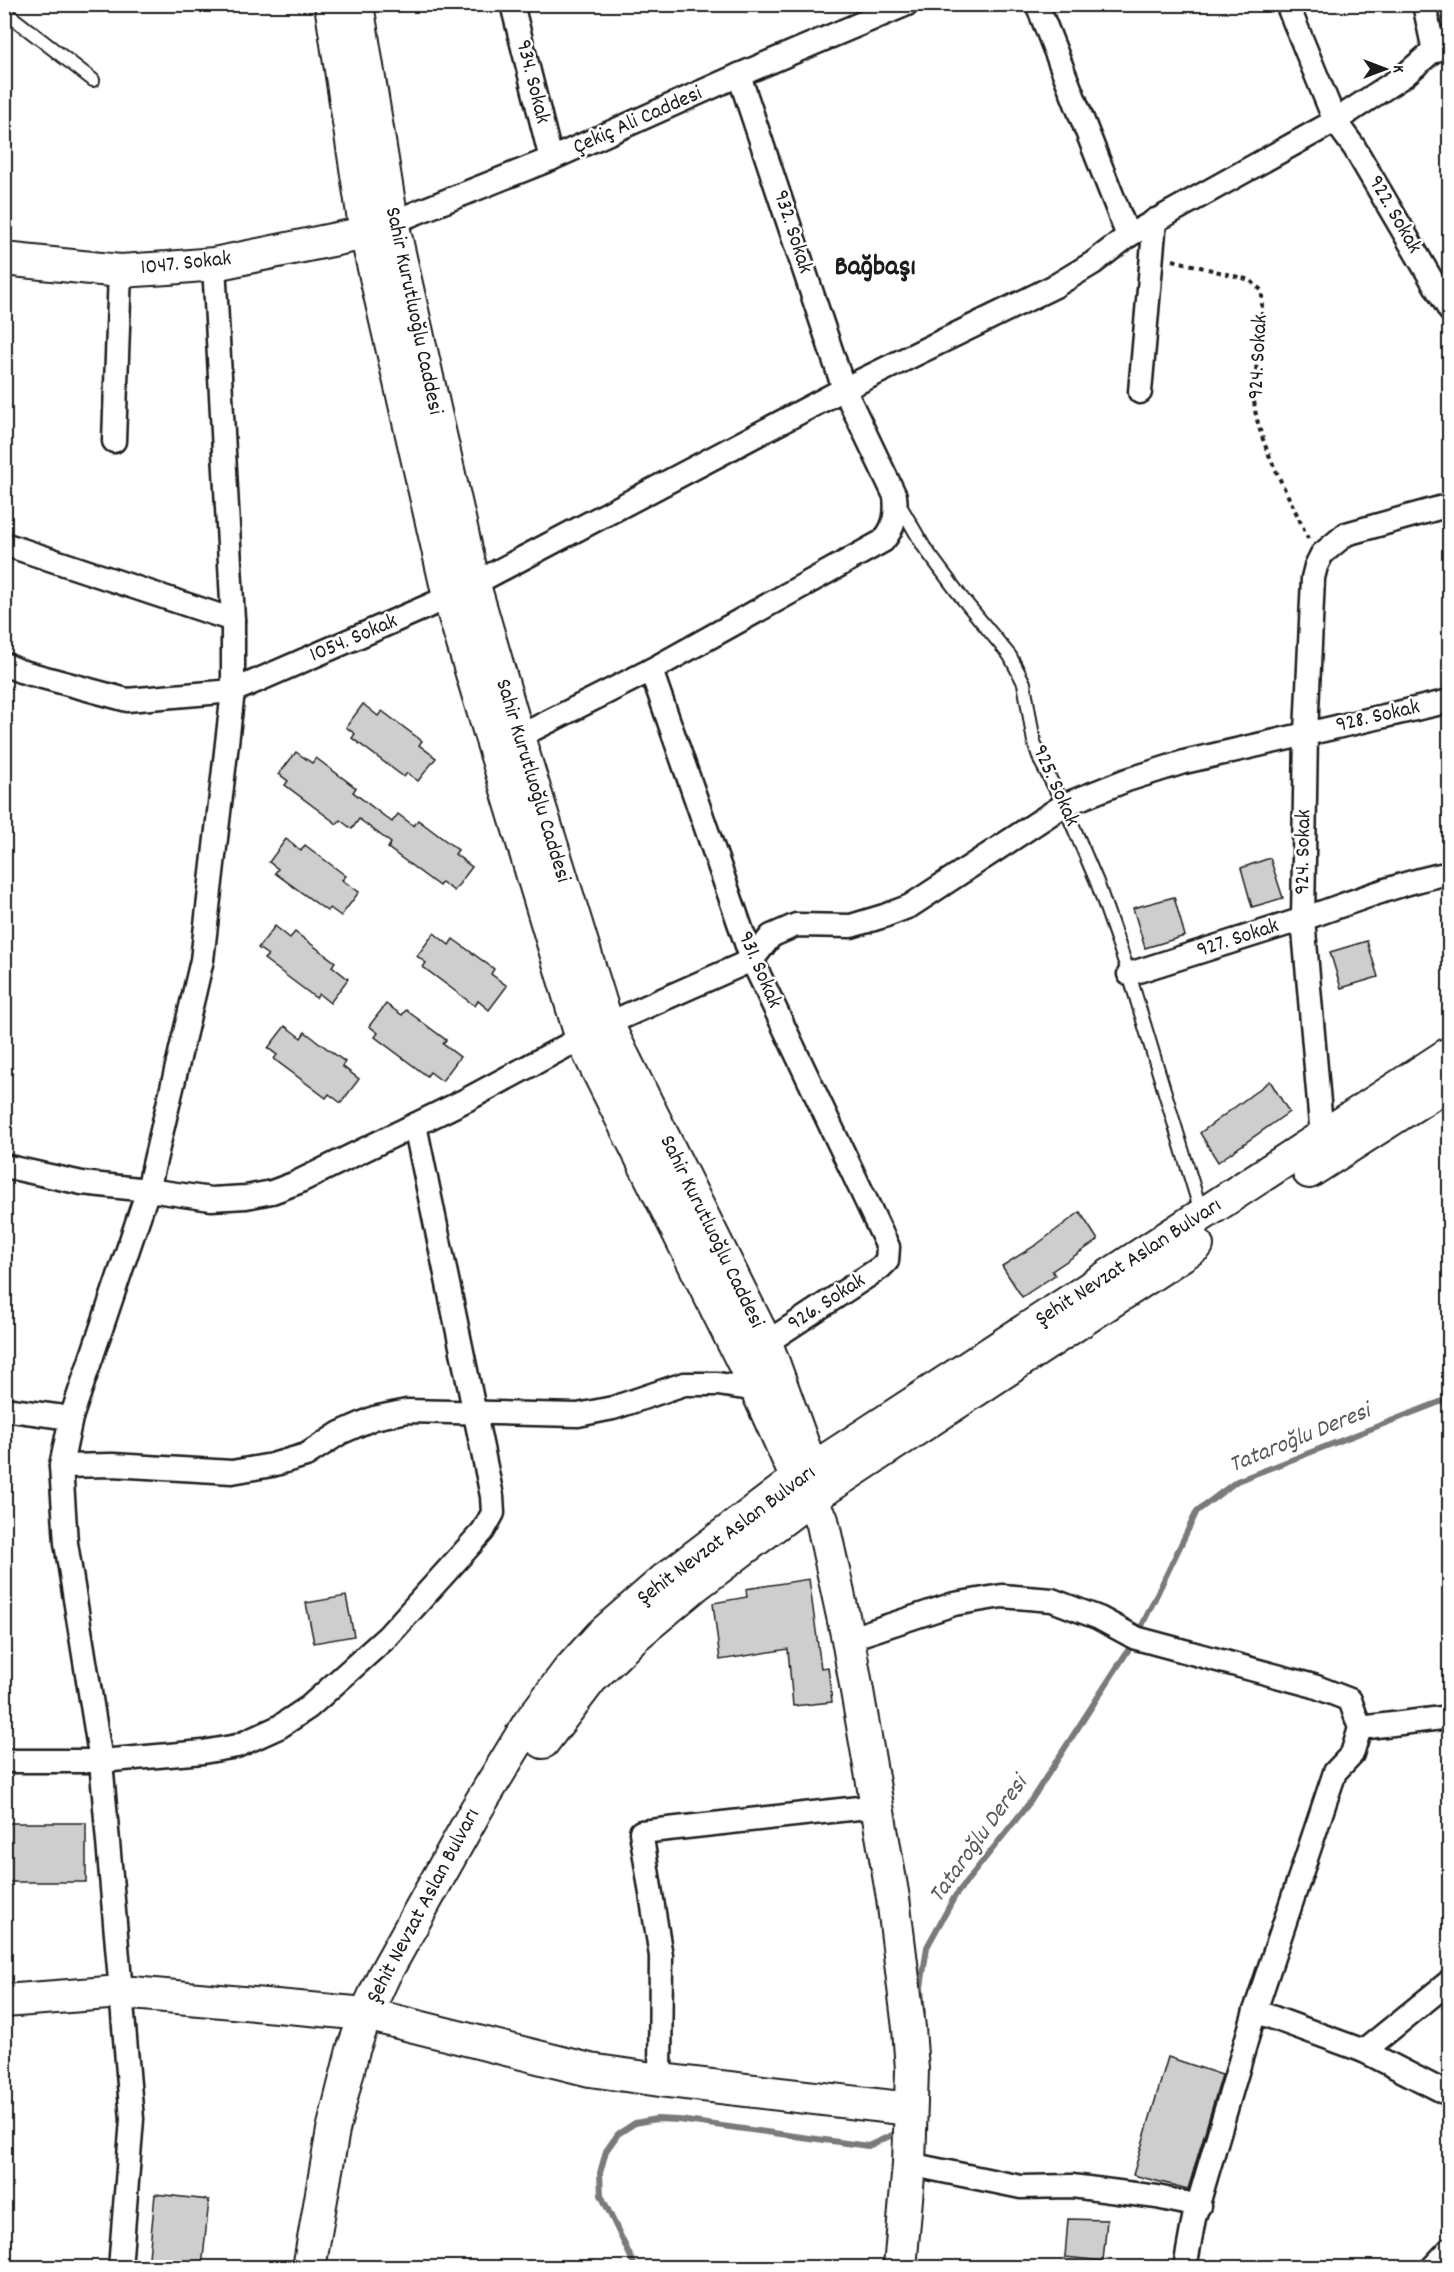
<svg xmlns="http://www.w3.org/2000/svg" width="1454" height="2272" font-family="Dekko,sans-serif">
  <rect width="100%" height="100%" fill="#fff"/>
  <filter id="ink" filterUnits="userSpaceOnUse"><feTurbulence type="fractalNoise" baseFrequency=".0167" numOctaves="2"/><feDisplacementMap in="SourceGraphic" scale="12" xChannelSelector="R" yChannelSelector="G"/><feConvolveMatrix kernelMatrix="1 2 1 2 8 2 1 2 1" color-interpolation-filters="sRGB"/></filter>
  <g filter="url(#ink)">
    <g fill="none" stroke-linecap="round" stroke-linejoin="round">
      <g stroke="#7a7a7a" stroke-width="6">
        <path d="M923,2013L921,1987L927,1947L955,1896L1030,1802L1136,1638L1197,1511L1237,1481L1450,1398"/>
        <path d="M636,2268L601,2195L600,2173L606,2151L618,2134L635,2123L656,2119L679,2120L868,2146L901,2131"/>
      </g>
    </g>
    <g fill="#cecece" stroke="#1c1c1c" stroke-width="1.5">
      <path d="M363,704L378,716L382,711L422,741L419,745L436,758L418,781L407,773L404,777L352,738L355,734L346,727Z"/>
      <path d="M296,752L312,763L316,758L356,788L353,792L392,822L398,814L414,826L418,820L458,850L455,854L472,867L454,891L442,882L439,886L388,848L391,843L359,819L352,829L340,820L337,824L285,785L288,781L279,774Z"/>
      <path d="M286,839L301,851L305,845L346,876L342,880L359,892L341,916L330,908L327,911L275,873L278,869L269,862Z"/>
      <path d="M1270,858L1283,898L1252,907L1241,868Z"/>
      <path d="M1174,897L1185,936L1145,948L1133,908Z"/>
      <path d="M275,926L290,938L295,932L335,962L332,966L348,979L330,1003L319,994L316,998L264,959L268,955L258,948Z"/>
      <path d="M434,933L449,945L453,939L494,969L491,974L507,986L489,1010L478,1001L475,1006L423,967L426,963L417,956Z"/>
      <path d="M1367,941L1378,977L1341,988L1330,952Z"/>
      <path d="M386,1004L402,1015L406,1010L446,1040L443,1044L460,1057L442,1081L430,1072L427,1076L375,1037L378,1033L369,1026Z"/>
      <path d="M285,1026L301,1038L305,1032L345,1062L342,1066L359,1079L341,1103L329,1094L326,1098L274,1059L277,1055L268,1048Z"/>
      <path d="M1270,1081L1289,1112L1218,1162L1200,1133Z"/>
      <path d="M1080,1212L1098,1240L1052,1271L1055,1275L1022,1297L1002,1266L1036,1245Z"/>
      <path d="M809,1579L821,1668L828,1667L832,1702L793,1706L788,1649L720,1660L713,1603L747,1597L746,1589Z"/>
      <path d="M346,1596L354,1636L314,1643L306,1603Z"/>
      <rect x="4" y="1823" width="82" height="59"/>
      <path d="M1168,2057L1222,2075L1188,2189L1133,2175Z"/>
      <path d="M155,2194L209,2200L202,2268H148Z"/>
      <path d="M1068,2219L1107,2220L1103,2261L1065,2257Z"/>
    </g>
    <g fill="none" stroke-linecap="round" stroke-linejoin="round">
      <g stroke="#1c1c1c" stroke-width="16">
        <g id="lane">
          <path d="M4,11L93,80"/>
          <path d="M898,502L924,547L962,598L1010,656L1024,683L1034,742L1041,762L1064,805L1097,882L1129,974L1202,1215"/>
        </g>
      </g>
      <g stroke="#1c1c1c" stroke-width="27">
        <g id="street">
          <path d="M512,4L551,159"/>
          <path d="M1037,4L1128,236"/>
          <path d="M1287,4L1335,121L1354,147L1450,311"/>
          <path d="M1424,4L1434,51"/>
          <path d="M378,228L551,159L739,75L907,4"/>
          <path d="M1140,392L1155,220"/>
          <path d="M114,441L120,271"/>
          <path d="M4,544L233,620"/>
          <path d="M4,664L20,671L127,700L233,691L449,597L844,389L1055,286L1093,263L1128,236L1335,121L1405,75L1450,36"/>
          <path d="M651,670L752,960L888,1247L887,1261L880,1268L766,1343"/>
          <path d="M518,737L651,670L883,541C895,527 897,514 895,496L844,389L739,75"/>
          <path d="M1129,974C1186,956 1243,938 1300,920C1350,903 1398,883 1450,873"/>
          <path d="M1322,1137L1303,919L1306,733L1313,578L1316,566L1322,554L1346,534L1450,505"/>
          <path d="M4,1166L82,1183L148,1190L211,1199L246,1197L272,1192L296,1183L468,1099L607,1024L752,960L771,936L796,925L851,926L884,916L910,906L1064,805L1127,780L1184,762L1450,701"/>
          <path d="M4,1409L71,1418"/>
          <path d="M61,1466L113,1465L232,1472L272,1465L306,1455L340,1433L374,1418L407,1411L578,1415L613,1408L684,1384H718L757,1390"/>
          <path d="M848,1639L954,1604L1002,1596L1052,1600L1099,1618L1136,1638L1314,1686L1350,1700L1360,1728L1352,1754L1335,1772L1255,2011L1194,2218L1185,2268"/>
          <path d="M1360,1728L1450,1717"/>
          <path d="M4,1761H101L203,1752L237,1746L279,1727L309,1707L388,1636L483,1531L493,1513L492,1496L415,1125"/>
          <path d="M1255,2011L1364,2051L1450,2095"/>
          <path d="M1364,2051L1450,1981"/>
          <path d="M660,2080L661,1956L641,1832L877,1806"/>
          <path d="M909,2164L1021,2187L1072,2186L1157,2197L1199,2206"/>
          <path d="M120,2268L132,2119L101,1761L66,1543L61,1466L71,1418L148,1190L202,960L233,691V620L214,264"/>
          <path d="M1432,2268L1450,2249"/>
        </g>
      </g>
      <g stroke="#1c1c1c" stroke-width="36">
        <g id="secondary">
          <path d="M331,4L366,233L449,597L582,1039L757,1390L807,1501L822,1520L848,1639L877,1806L893,1898L909,2028L912,2070L909,2164L900,2268"/>
          <path d="M357,4L392,222L474,585L518,737L607,1024L766,1343L808,1459"/>
          <path d="M4,259L120,271L168,268L214,264L366,233"/>
          <path d="M1309,1172L1450,1082"/>
          <path d="M543,1742L591,1679L634,1637L696,1585L807,1501L1197,1245"/>
          <path d="M4,2001L121,1992L366,2014L590,2070L660,2080L910,2109"/>
          <path d="M309,2268L333,2130L353,2050L366,2014L384,1975L476,1810L529,1723L569,1670L602,1634L664,1580L797,1479L1450,1053"/>
        </g>
      </g>
      <path stroke="#1c1c1c" stroke-width="4" stroke-dasharray="4.5 4.5" stroke-linecap="butt" d="M1173,260L1250,280L1262,291C1262,308 1262,325 1260,342C1257,366 1251,391 1256,415C1265,457 1292,500 1308,539"/>
      <use href="#lane" stroke="#fff" stroke-width="12"/>
      <use href="#street" stroke="#fff" stroke-width="22"/>
      <use href="#secondary" stroke="#fff" stroke-width="32"/>
    </g>
  </g>
  <g text-anchor="middle" dominant-baseline="central" stroke-width="5" stroke-linejoin="round" paint-order="stroke">
    <g font-size="22" fill="#1c1c1c" stroke="#fff">
      <text transform="translate(532 82) rotate(76)">934. Sokak</text>
      <text transform="translate(638 121) rotate(-24)">Çekiç Ali Caddesi</text>
      <text transform="translate(1394 215) rotate(60)">922. Sokak</text>
      <text transform="translate(792 232) rotate(72)">932. Sokak</text>
      <text transform="translate(186 264) rotate(-6)">1047. Sokak</text>
      <text transform="translate(413 311) rotate(78)">Sahir Kurutluoğlu Caddesi</text>
      <text transform="translate(1259 357) rotate(-87)">924. Sokak</text>
      <text transform="translate(354 639) rotate(-23)">1054. Sokak</text>
      <text transform="translate(1378 717) rotate(-13)">928. Sokak</text>
      <text transform="translate(532 781) rotate(73)">Sahir Kurutluoğlu Caddesi</text>
      <text transform="translate(1055 786) rotate(66)">925. Sokak</text>
      <text transform="translate(1304 852) rotate(-89)">924. Sokak</text>
      <text transform="translate(1238 939) rotate(-18)">927. Sokak</text>
      <text transform="translate(759 970) rotate(67)">931. Sokak</text>
      <text transform="translate(711 1232) rotate(64)">Sahir Kurutluoğlu Caddesi</text>
      <text transform="translate(1129 1263) rotate(-33)">Şehit Nevzat Aslan Bulvarı</text>
      <text transform="translate(827 1303) rotate(-33)">926. Sokak</text>
      <text transform="translate(727 1536) rotate(-37)">Şehit Nevzat Aslan Bulvarı</text>
      <text transform="translate(424 1906) rotate(-62)">Şehit Nevzat Aslan Bulvarı</text>
    </g>
    <g font-size="24" font-style="italic" fill="#5a5a5a" stroke="#fff">
      <text transform="translate(1300 1439) rotate(-22)">Tataroğlu Deresi</text>
      <text transform="translate(979 1840) rotate(-54)">Tataroğlu Deresi</text>
    </g>
    <g font-size="28" font-weight="bold" fill="#1c1c1c" stroke="#fff">
      <text x="875" y="269">Bağbaşı</text>
    </g>
  </g>
  <rect width="1454" height="2272" fill="none" stroke="#fff" stroke-width="24"/>
  <rect x="12" y="12" width="1430" height="2248" fill="none" stroke="#1c1c1c" stroke-width="2" filter="url(#ink)"/>
  <g transform="translate(1385 69) rotate(90)" stroke="#ffffff" stroke-width="4.5" paint-order="stroke">
  <path d="M0-4.5L10 22L0 15L-10 22Z" fill="#1c1c1c"/>
  <text y="-9" font-size="16" font-weight="bold" text-anchor="middle" fill="#1c1c1c">K</text>
  </g>
</svg>
